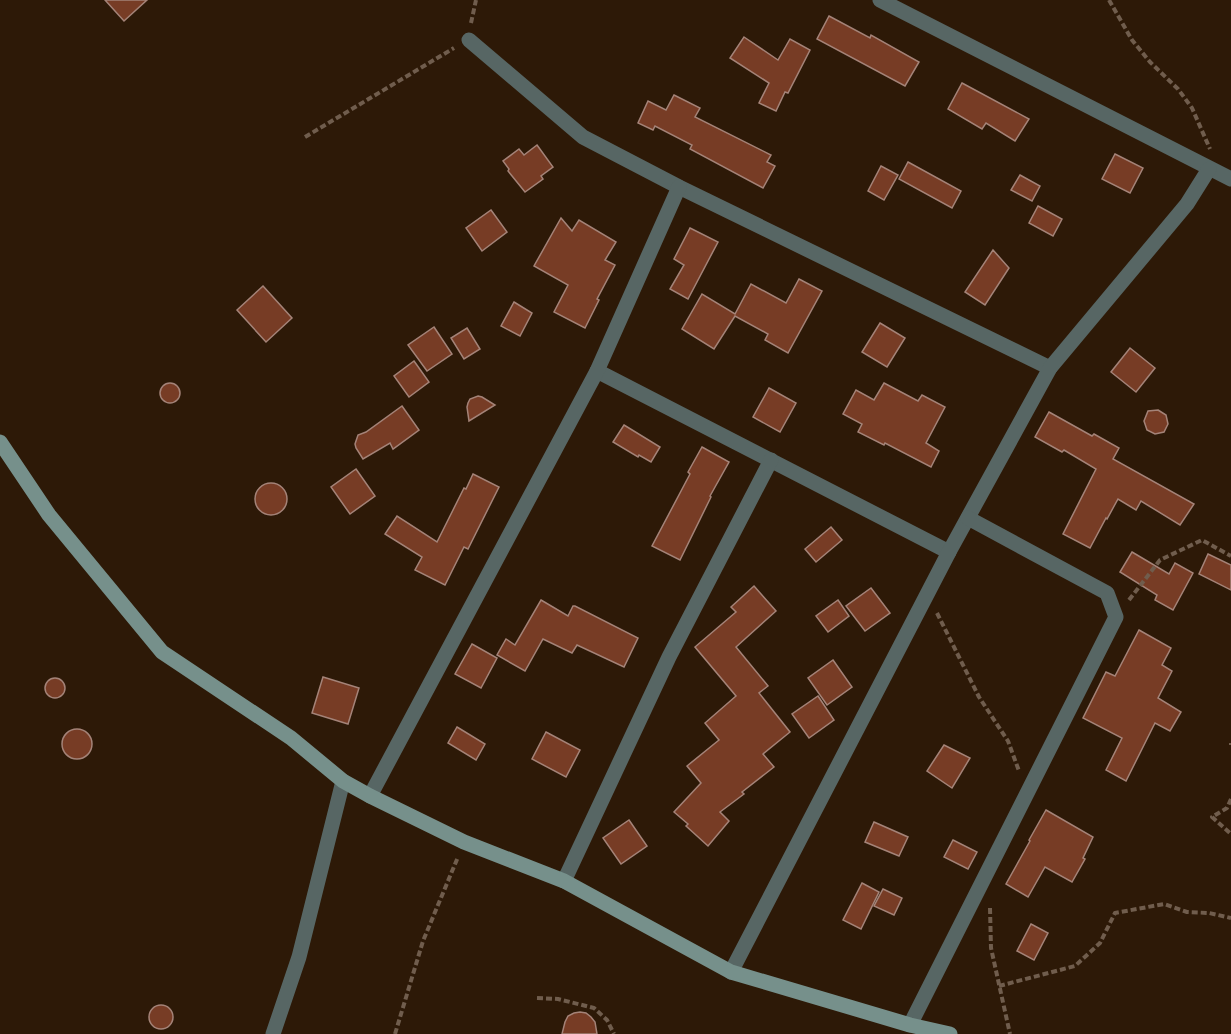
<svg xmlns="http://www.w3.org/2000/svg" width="1231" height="1034" font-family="'Sofia Sans Condensed',sans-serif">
  <rect width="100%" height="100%" fill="#2d1907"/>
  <g fill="#773c25" stroke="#a48378" stroke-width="1.5">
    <path d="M105,0H147L124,21Z"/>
    <path d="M829,16L870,38L871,35L919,62L905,86L817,39Z"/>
    <path d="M744,37L778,60L790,39L810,50L788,93L785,92L776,111L759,103L769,83L730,58Z"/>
    <path d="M962,83L1029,119L1015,141L986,123L982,129L948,109Z"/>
    <path d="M674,95L700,108L695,117L771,155L767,162L775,166L763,188L690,149L692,145L655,126L653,130L638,123L648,101L666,110Z"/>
    <path d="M537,145L553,167L541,176L543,179L525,192L508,171L509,169L503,161L519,149L524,155Z"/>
    <path d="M1115,154L1143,168L1130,193L1102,179Z"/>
    <path d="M908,162L961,191L952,208L899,179Z"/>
    <path d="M881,166L898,175L884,200L868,191Z"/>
    <path d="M1020,175L1040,186L1032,201L1011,190Z"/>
    <path d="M1038,206L1062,219L1053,236L1029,223Z"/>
    <path d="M491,210L507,232L482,251L466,228Z"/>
    <path d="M561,218L572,231L579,220L616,242L605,260L615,265L597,299L599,300L585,328L554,312L568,285L534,266Z"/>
    <path d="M690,228L718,242L688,299L670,289L684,265L674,259Z"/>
    <path d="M993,250L1009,268L985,305L965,292Z"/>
    <path d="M799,279L822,291L788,353L765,340L768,334L735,316L714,349L682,329L702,294L735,314L751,284L786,303Z"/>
    <path d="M263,286L292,318L266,342L237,310Z"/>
    <path d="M514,302L532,313L520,336L501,326Z"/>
    <path d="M880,323L905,338L887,367L862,352Z"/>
    <path d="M434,327L452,354L427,371L408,345Z"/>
    <path d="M467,328L480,349L464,359L451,338Z"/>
    <path d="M1130,348L1155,368L1136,392L1111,372Z"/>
    <path d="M414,361L429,382L409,397L394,376Z"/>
    <circle cx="170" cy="393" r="10"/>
    <path d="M884,383L918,401L922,395L945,407L926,443L939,451L931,467L885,443L884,445L858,432L862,424L843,414L856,390L874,400Z"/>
    <path d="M769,388L796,403L780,432L753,417Z"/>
    <path d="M478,396L482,397L495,405L469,421L467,407L468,403L470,399Z"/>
    <path d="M402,406L419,430L393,449L390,443L363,459L356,448L355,444L358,435L366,432Z"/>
    <path d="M1158,410L1166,415L1168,424L1164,432L1155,434L1147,430L1144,421L1148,411Z"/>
    <path d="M1049,412L1092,436L1094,434L1119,448L1113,459L1194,504L1180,525L1141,501L1136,510L1118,499L1107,519L1106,518L1090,548L1063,534L1096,469L1064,450L1062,452L1035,437Z"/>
    <path d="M624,425L660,447L651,462L639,455L638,457L613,442Z"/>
    <path d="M702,447L729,462L710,496L711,497L680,560L652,546L690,474L688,472Z"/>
    <path d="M356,469L375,496L350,514L331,487Z"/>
    <path d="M473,474L499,487L468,549L464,547L445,585L415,570L422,557L385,534L397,516L437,542L464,488L466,489Z"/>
    <circle cx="271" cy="499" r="16"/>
    <path d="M831,527L842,540L816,562L805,549Z"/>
    <path d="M1132,552L1169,574L1175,563L1193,573L1173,610L1155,600L1157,595L1120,572Z"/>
    <path d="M1208,554L1231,565V590L1199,574Z"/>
    <path d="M754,586L776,611L736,647L768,686L759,693L790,732L763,754L774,767L742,792L744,794L720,812L729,821L708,846L686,826L688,824L674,812L701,783L687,766L719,740L705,723L736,696L695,647L736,612L731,607Z"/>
    <path d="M871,588L890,613L865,631L846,606Z"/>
    <path d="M541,600L568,616L573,606H575L638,638L624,667L577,645L572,653L543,639L525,671L497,655L506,639L515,645Z"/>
    <path d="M838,600L849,616L828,632L816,616Z"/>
    <path d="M1139,630L1171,648L1162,665L1172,671L1158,698L1181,712L1170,731L1155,723L1126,781L1106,770L1122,738L1083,718L1106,672L1115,676Z"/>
    <path d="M472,644L497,658L481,688L455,674Z"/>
    <path d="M833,660L852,687L827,705L808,678Z"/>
    <path d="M323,677L359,688L348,724L312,713Z"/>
    <circle cx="55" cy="688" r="10"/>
    <path d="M818,696L834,720L809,738L792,714Z"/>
    <path d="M457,727L485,744L476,760L448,743Z"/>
    <circle cx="77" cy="744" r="15"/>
    <path d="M546,732L580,750L566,777L532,759Z"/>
    <path d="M944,745L970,758L952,788L927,771Z"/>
    <path d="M1046,810L1093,837L1083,858L1085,859L1072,882L1045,867L1028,897L1006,884L1030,841L1029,840Z"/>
    <path d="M629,820L647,846L621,864L603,838Z"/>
    <path d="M874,822L908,837L899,856L865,842Z"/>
    <path d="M953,840L977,852L968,869L944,857Z"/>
    <path d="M862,883L879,892L861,929L843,920Z"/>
    <path d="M883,889L902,898L894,915L874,906Z"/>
    <path d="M1031,924L1048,933L1034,960L1017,951Z"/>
    <circle cx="161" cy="1017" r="12"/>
    <path d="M580,1012L586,1013L591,1017L595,1022L597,1034H562L565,1022L568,1016L574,1013Z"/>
  </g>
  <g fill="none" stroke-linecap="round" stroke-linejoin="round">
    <g stroke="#705d4d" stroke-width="4" stroke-dasharray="6 3" stroke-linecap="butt">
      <path d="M1109,0L1132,40L1150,62L1178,89L1192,108L1210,149"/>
      <path d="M471,23L476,0"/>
      <path d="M305,137L454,48"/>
      <path d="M1129,600L1160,560L1202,540L1231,556"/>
      <path d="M937,613L979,697L1008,741L1019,771"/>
      <path d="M1231,743V745"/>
      <path d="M1231,799L1227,808L1212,817L1231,834"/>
      <path d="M990,908L991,948L1010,1034"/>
      <path d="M999,986L1075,966L1100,943L1115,913L1164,904L1187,912L1209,913L1231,918"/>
      <path d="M537,998L558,999L594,1008L607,1020L614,1034"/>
      <path d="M395,1034L423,941L458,857"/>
    </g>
    <g stroke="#576664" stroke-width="15">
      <path d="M880,0L1231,179"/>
      <path d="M469,40L583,137L679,187L1050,368"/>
      <path d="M597,371L949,552"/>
      <path d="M370,796L597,371L679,187"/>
      <path d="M564,881L669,657L771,460"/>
      <path d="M731,972L949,552L1050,368L1187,204L1209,169"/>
      <path d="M910,1025L1116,617L1107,593L968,518"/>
      <path d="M273,1034L299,957L343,781"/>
    </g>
    <path stroke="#76908b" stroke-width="15" d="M0,442L49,515L162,652L291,738L343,781L370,796L464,842L564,881L731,972L910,1025L950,1034"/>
  </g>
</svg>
